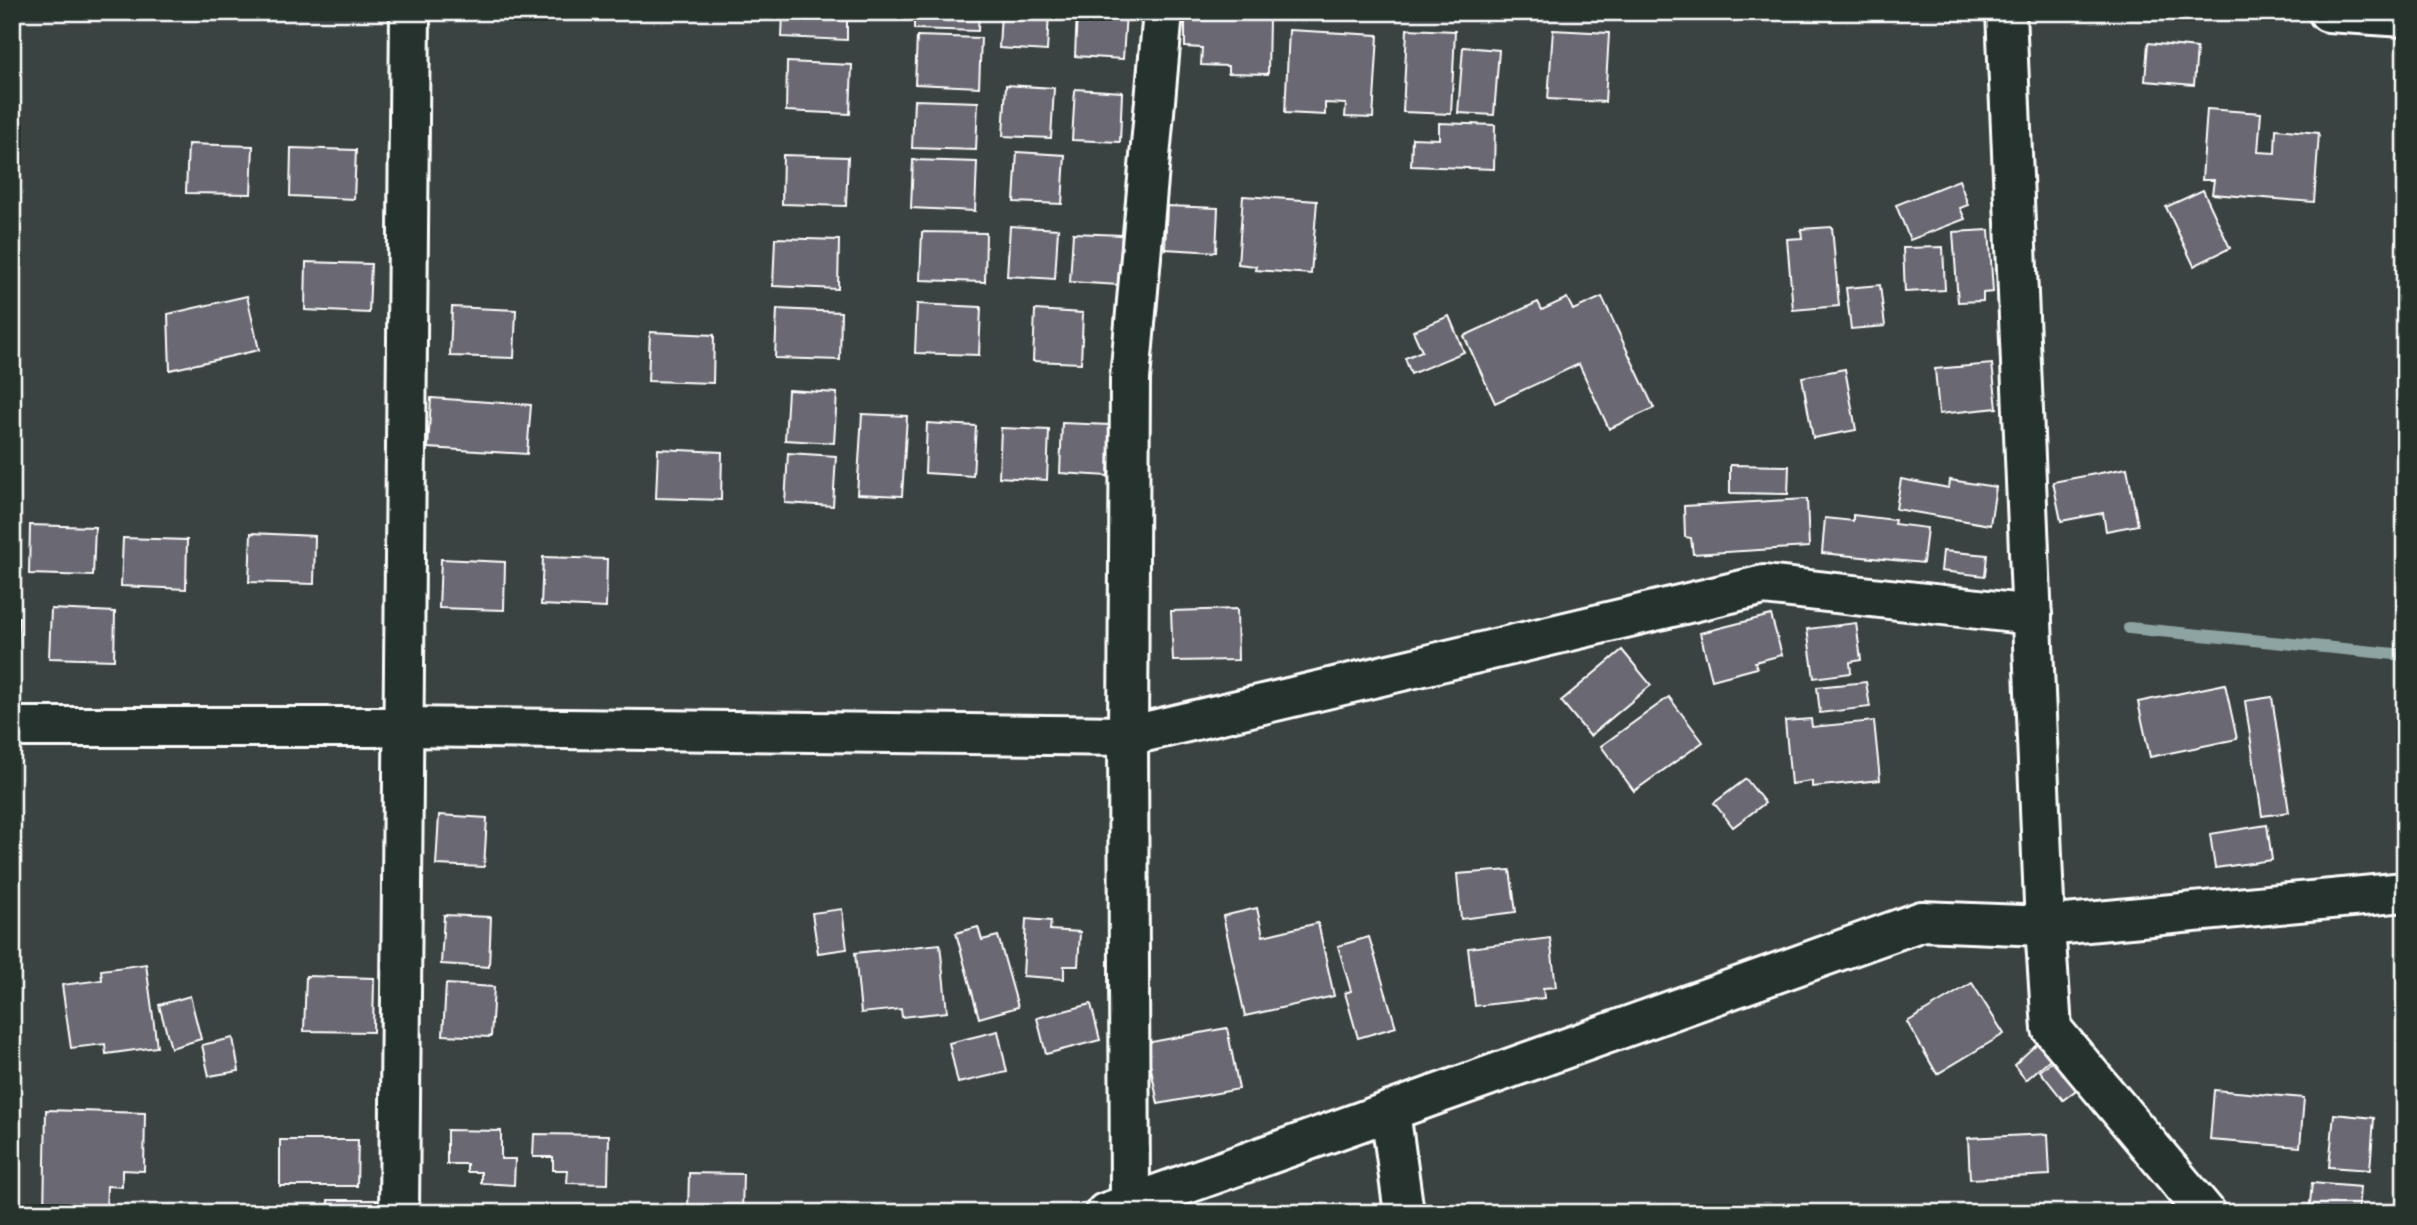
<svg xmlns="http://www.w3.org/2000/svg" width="2417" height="1225" font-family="'Indie Flower',sans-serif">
  <rect width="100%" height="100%" fill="#3b4342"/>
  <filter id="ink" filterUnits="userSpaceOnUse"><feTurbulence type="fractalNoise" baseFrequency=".0143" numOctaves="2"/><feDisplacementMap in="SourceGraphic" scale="14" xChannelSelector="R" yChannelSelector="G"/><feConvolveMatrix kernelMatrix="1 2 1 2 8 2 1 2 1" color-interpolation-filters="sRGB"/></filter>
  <g filter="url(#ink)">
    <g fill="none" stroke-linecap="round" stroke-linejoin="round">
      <path stroke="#8ea4a3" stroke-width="12" d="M2129,628L2405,655"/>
    </g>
    <g fill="#6b6772" stroke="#fff" stroke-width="2">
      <path d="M783,12H847V40L782,37Z"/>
      <path d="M914,12H979L978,31L914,29Z"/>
      <path d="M1001,12H1049L1047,51L999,48Z"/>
      <path d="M1077,12H1126L1123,59L1075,56Z"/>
      <path d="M1185,17L1269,18L1268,74L1228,73V66L1201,65L1202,48L1185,47Z"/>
      <path d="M1407,29L1455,31L1451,114L1403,112Z"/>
      <path d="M1289,30L1378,35L1373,118L1345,117L1346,104L1325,103V115L1285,113Z"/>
      <path d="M1553,30L1609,33L1605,102L1548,99Z"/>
      <path d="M917,36L981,38L979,87L915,84Z"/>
      <path d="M2148,43L2197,48L2194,85L2145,81Z"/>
      <path d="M1463,47L1499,50L1494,115L1458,113Z"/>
      <path d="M787,62L852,65L850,114L786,111Z"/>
      <path d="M1006,85L1054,88L1051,138L1003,136Z"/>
      <path d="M1075,89L1122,92L1120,142L1072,140Z"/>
      <path d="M914,100L978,102L976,150L912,148Z"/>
      <path d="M2207,109L2261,113L2258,152L2275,153L2276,129L2319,133L2314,202L2212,194L2214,180H2202Z"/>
      <path d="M1439,123L1495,125L1494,169L1411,166L1412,138L1439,139Z"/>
      <path d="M188,144L253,146L251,194L186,193Z"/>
      <path d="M291,148L356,150L354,199L290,196Z"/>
      <path d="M1017,152L1065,155L1062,204L1014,202Z"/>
      <path d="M783,155L848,157L846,206L782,204Z"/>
      <path d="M913,160L977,162L975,211L911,208Z"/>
      <path d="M1959,180L1968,205L1960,208L1965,219L1910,240L1896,205Z"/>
      <path d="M2203,190L2230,248L2194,266L2166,207Z"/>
      <path d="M1243,196L1317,201L1311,274L1255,270L1256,266L1238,264Z"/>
      <path d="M1167,206L1218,208L1216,252L1165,249Z"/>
      <path d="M1010,226L1058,229L1055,279L1007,276Z"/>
      <path d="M1832,227L1839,306L1793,310L1787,239L1802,238L1801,229Z"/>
      <path d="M1989,230L1993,292L1983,293V301L1958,302L1953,232Z"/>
      <path d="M922,232L986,233L985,282L920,280Z"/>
      <path d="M1073,233L1122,235L1119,285L1070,282Z"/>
      <path d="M775,238L839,240L838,289L773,286Z"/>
      <path d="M1943,247L1945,290L1905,292L1903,248Z"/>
      <path d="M306,262L371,264L369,313L305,310Z"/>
      <path d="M1880,285L1885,326L1851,329L1846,288Z"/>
      <path d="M247,296L259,350L170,370L168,314Z"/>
      <path d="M1602,297L1654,408L1609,429L1579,364L1495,403L1464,336L1538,302L1542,310L1567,298L1573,310Z"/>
      <path d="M917,304L981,307L979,355L915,353Z"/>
      <path d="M452,307L516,310L514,358L450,356Z"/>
      <path d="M777,309L841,312L840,360L775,358Z"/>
      <path d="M1035,310L1083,313L1081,363L1033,361Z"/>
      <path d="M1449,316L1464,352L1411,374L1405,358L1422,351L1413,331Z"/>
      <path d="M650,332L714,335L713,383L648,381Z"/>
      <path d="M1992,364L1997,408L1939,414L1935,369Z"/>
      <path d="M1845,369L1856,430L1813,438L1802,377Z"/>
      <path d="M788,390L837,393L834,443L785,440Z"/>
      <path d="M431,398L531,405L527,454L428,448Z"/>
      <path d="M862,414L907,416L902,496L857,494Z"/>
      <path d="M927,423L976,426L973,476L925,473Z"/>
      <path d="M1062,423L1110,425L1108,476L1060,473Z"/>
      <path d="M1001,428L1049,430L1047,480L999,477Z"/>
      <path d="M658,449L722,452L721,500L656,498Z"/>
      <path d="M788,453L836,456L833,506L785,503Z"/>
      <path d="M1730,465L1789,466L1788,494L1730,493Z"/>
      <path d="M2127,468L2138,525L2106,531L2103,513L2061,521L2053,482Z"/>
      <path d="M1901,479L1949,488L1950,480L1996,487L1990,525L1896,509Z"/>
      <path d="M1807,499L1809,547L1693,554L1691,538L1685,537L1684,506Z"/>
      <path d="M1853,515L1895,520L1894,524L1927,528L1923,563L1822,553L1825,518L1853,521Z"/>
      <path d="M30,525L95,527L93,576L29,574Z"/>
      <path d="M251,533L315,536L314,584L249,582Z"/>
      <path d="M123,538L187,540L186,589L121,586Z"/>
      <path d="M1943,551L1987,555L1985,576L1941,571Z"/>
      <path d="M543,557L607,559L606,608L541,605Z"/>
      <path d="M441,559L505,562L504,610L439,608Z"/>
      <path d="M51,609L115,612L114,660L49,658Z"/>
      <path d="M1237,609L1238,660L1173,661L1171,611Z"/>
      <path d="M1771,615L1782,655L1755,662L1757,668L1712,680L1700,633Z"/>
      <path d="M12,616L19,617L18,665H12Z"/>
      <path d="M1856,623L1861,660L1850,662L1851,673L1814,678L1807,629Z"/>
      <path d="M1622,650L1651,685L1590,736L1561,701Z"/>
      <path d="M1866,682L1870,707L1820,713L1817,687Z"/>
      <path d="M2225,684L2237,739L2150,757L2138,702Z"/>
      <path d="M1669,697L1703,742L1634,791L1601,746Z"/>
      <path d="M2272,697L2289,812L2262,816L2245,701Z"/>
      <path d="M1811,719L1812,727L1874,721L1880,780L1812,787V781L1791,784L1785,721Z"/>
      <path d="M1746,779L1765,803L1733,827L1714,803Z"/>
      <path d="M439,815L487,818L484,867L436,865Z"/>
      <path d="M2267,825L2272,860L2215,868L2210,834Z"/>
      <path d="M1510,870L1516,912L1461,919L1457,874Z"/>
      <path d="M1257,908L1263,936L1318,923L1334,996L1245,1016L1223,916Z"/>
      <path d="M842,909L847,949L818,953L812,913Z"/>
      <path d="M444,915L491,917L489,967L441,964Z"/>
      <path d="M1026,919L1051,921L1050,930L1080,932L1078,966H1064V979L1023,976Z"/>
      <path d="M978,927L982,940L998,936L1018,1007L979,1018L956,933Z"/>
      <path d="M1369,937L1396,1027L1358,1038L1345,993L1351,991L1338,946Z"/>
      <path d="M1550,938L1556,987L1543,988L1544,998L1475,1006L1468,948Z"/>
      <path d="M940,944L947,1012L902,1017L901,1009L861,1013L855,953Z"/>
      <path d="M146,964L157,1047L106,1054L105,1044L71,1048L62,985L102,980L101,970Z"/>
      <path d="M306,976L374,978L373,1032L304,1031Z"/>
      <path d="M1972,983L2004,1034L1937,1074L1907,1022Z"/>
      <path d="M446,984L494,987L491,1037L443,1035Z"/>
      <path d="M190,996L201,1039L171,1048L159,1005Z"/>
      <path d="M1091,1004L1100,1040L1046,1054L1037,1018Z"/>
      <path d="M1227,1028L1239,1089L1158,1104L1146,1043Z"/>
      <path d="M998,1031L1007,1072L958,1083L949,1043Z"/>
      <path d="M233,1038L239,1071L209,1076L202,1045Z"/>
      <path d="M2042,1039L2056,1054L2026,1080L2014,1065Z"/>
      <path d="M2061,1054L2084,1084L2063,1100L2040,1071Z"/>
      <path d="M2214,1090L2304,1098L2300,1147L2210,1140Z"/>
      <path d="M46,1110L145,1113L144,1171L122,1170V1187L107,1186L106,1213H44Z"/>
      <path d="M2334,1114L2374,1118L2370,1170L2329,1167Z"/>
      <path d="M447,1130L501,1131V1159H515L514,1185L481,1183V1172H467V1164H447Z"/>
      <path d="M534,1134L609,1135L608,1184L567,1183L568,1170H553V1157H533Z"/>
      <path d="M2048,1134L2050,1175L1970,1179L1968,1138Z"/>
      <path d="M280,1140H358L357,1186H280Z"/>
      <path d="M689,1173L743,1174L742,1213H688Z"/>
      <path d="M2312,1183L2360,1187L2358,1213H2309Z"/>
      <path d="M328,1200H376V1213H291V1208H328Z"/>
    </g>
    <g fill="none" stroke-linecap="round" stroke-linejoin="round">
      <g stroke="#fff" stroke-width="44">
        <g id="minor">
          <path d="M2006,12L2045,926L2052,1029L2206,1213"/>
          <path d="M2328,12L2405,17"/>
          <path d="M12,727H403L1128,736L1764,585L2032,615"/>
          <path d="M1390,1111L1404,1213"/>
          <path d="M1130,1203L1128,736L1130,379L1163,12"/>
          <path d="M399,1213L410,12"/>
          <path d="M1105,1213L1922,921L2045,926L2405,892"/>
        </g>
      </g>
      <use href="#minor" stroke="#26332d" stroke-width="38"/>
    </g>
  </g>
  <rect width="2417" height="1225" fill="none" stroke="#26332d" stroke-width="42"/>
  <rect x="21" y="21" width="2375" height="1183" fill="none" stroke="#fff" stroke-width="2.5" filter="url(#ink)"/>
</svg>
